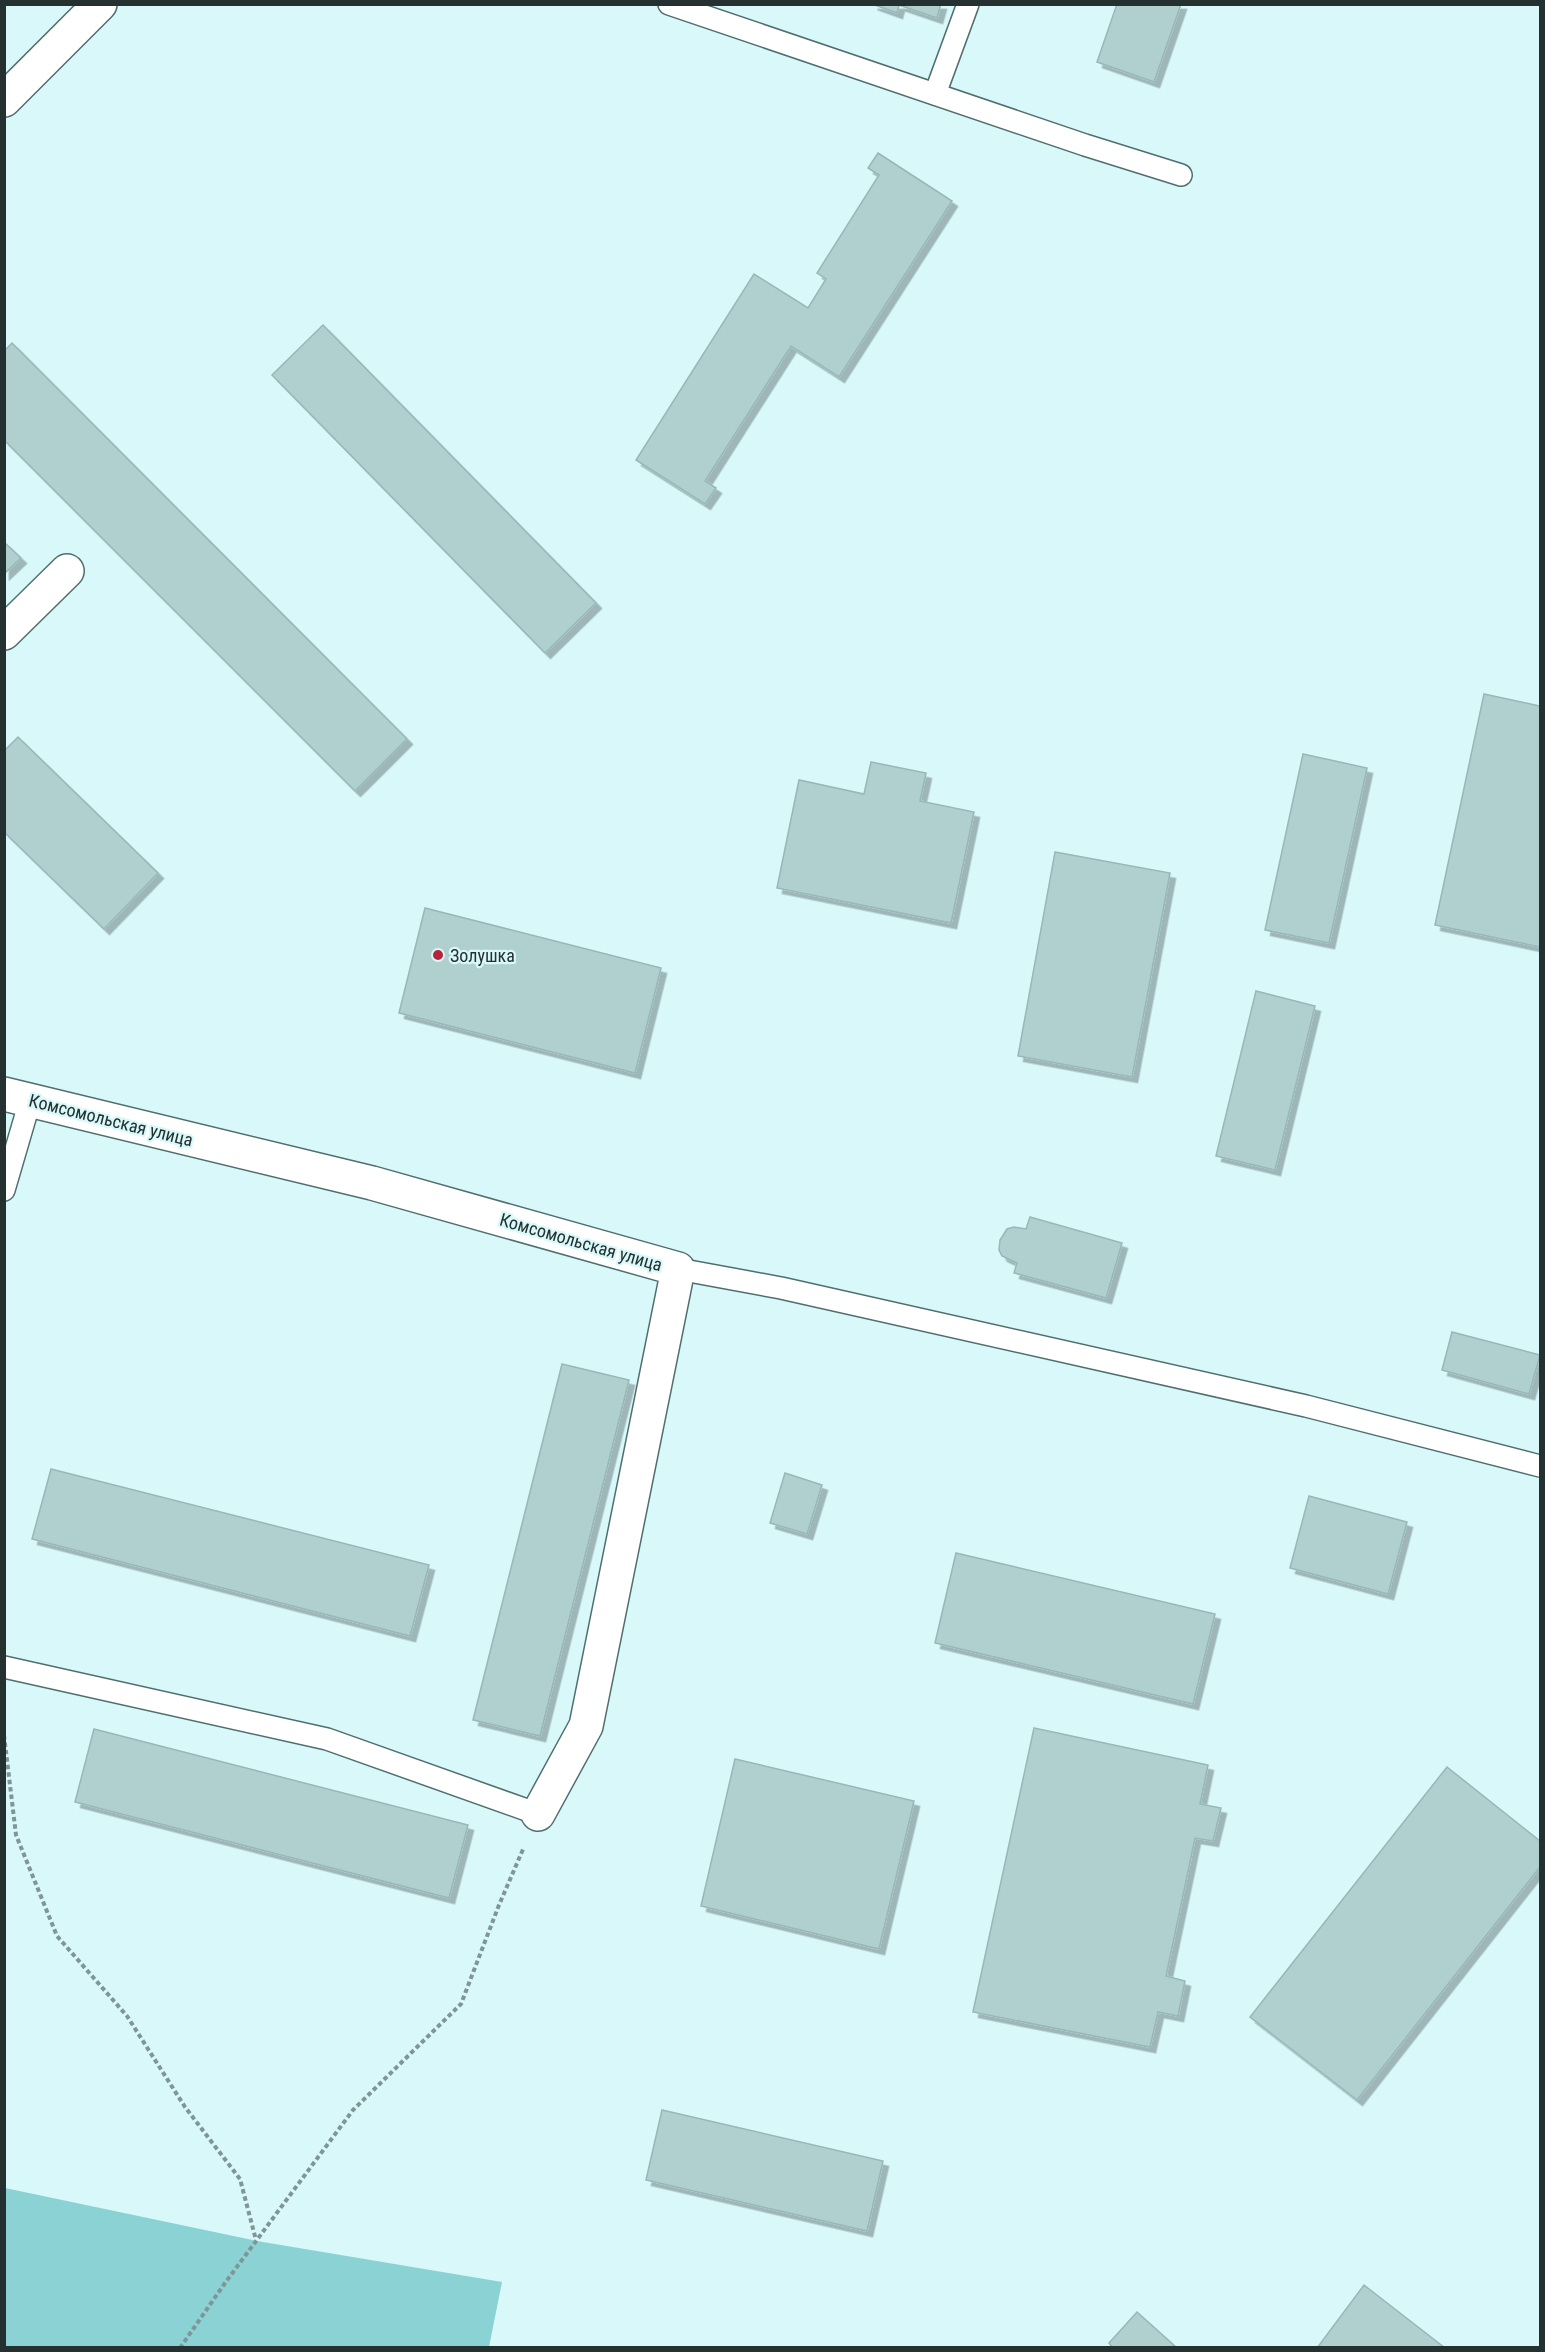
<svg xmlns="http://www.w3.org/2000/svg" width="1545" height="2352" font-family="'Roboto Condensed',sans-serif">
  <defs>
    <filter id="shadow"><feDropShadow dx="5.5" dy="5.5" stdDeviation="0" flood-color="#0004"/></filter>
  </defs>
  <rect width="100%" height="100%" fill="#d8f8f9"/>
  <path fill="#8ad2d4" d="M5,2188L257,2241L502,2282L489,2347H5Z"/>
  <g fill="#b0d0d0" stroke="#98b7b7" stroke-width="1.5" filter="url(#shadow)">
    <path d="M872,4H941L937,18L899,5L897,13Z"/>
    <path d="M1117,4H1181L1154,82L1097,62Z"/>
    <path d="M878,153L952,201L839,377L791,346L705,481L716,488L705,504L636,460L754,274L808,308L826,279L817,273L879,175L868,168Z"/>
    <path d="M323,325L596,603L545,653L272,375Z"/>
    <path d="M12,343L407,739L355,791L4,440V351Z"/>
    <path d="M4,542L21,558L4,574Z"/>
    <path d="M1484,694L1540,706V947L1435,925Z"/>
    <path d="M18,737L158,873L104,929L4,832V751Z"/>
    <path d="M1303,754L1367,768L1329,943L1265,930Z"/>
    <path d="M871,762L926,773L920,801L974,812L951,923L777,888L799,780L864,794Z"/>
    <path d="M1055,852L1170,873L1132,1077L1018,1056Z"/>
    <path d="M425,908L661,968L635,1073L399,1013Z"/>
    <path d="M1256,991L1315,1006L1275,1170L1216,1156Z"/>
    <path d="M1030,1217L1122,1243L1106,1298L1014,1273L1017,1263L1002,1256L999,1250L1000,1240L1007,1229L1014,1227L1026,1229Z"/>
    <path d="M1452,1332L1540,1355L1529,1394L1442,1370Z"/>
    <path d="M562,1364L629,1380L540,1736L473,1720Z"/>
    <path d="M51,1469L429,1565L410,1636L32,1539Z"/>
    <path d="M785,1473L822,1485L807,1534L770,1523Z"/>
    <path d="M1309,1496L1407,1522L1388,1594L1290,1568Z"/>
    <path d="M956,1553L1215,1614L1193,1704L935,1643Z"/>
    <path d="M1034,1728L1208,1765L1200,1804L1221,1808L1213,1841L1195,1838L1166,1976L1185,1981L1178,2016L1158,2012L1150,2047L973,2012Z"/>
    <path d="M94,1729L468,1825L449,1898L75,1802Z"/>
    <path d="M735,1759L914,1801L879,1949L701,1906Z"/>
    <path d="M1447,1767L1540,1841V1867L1357,2100L1250,2017Z"/>
    <path d="M662,2110L883,2161L867,2231L646,2180Z"/>
    <path d="M1364,2285L1445,2348H1317Z"/>
    <path d="M1137,2312L1177,2348H1113L1109,2343Z"/>
  </g>
  <g fill="none" stroke-linecap="round" stroke-linejoin="round">
    <g stroke="#516e6f" stroke-width="24">
      <g id="lane">
        <path d="M669,4L1085,145L1181,175"/>
        <path d="M935,94L968,4"/>
        <path d="M4,1190L30,1101"/>
        <path d="M678,1269L781,1288L1306,1406L1540,1466"/>
        <path d="M4,1667L327,1739L538,1814"/>
      </g>
    </g>
    <g stroke="#516e6f" stroke-width="36">
      <g id="street">
        <path d="M4,100L100,4"/>
        <path d="M4,633L67,571"/>
        <path d="M4,1094L372,1183L678,1269L586,1726L538,1814"/>
      </g>
    </g>
    <g stroke="#7f9596" stroke-width="4" stroke-dasharray="4.5 3" stroke-linecap="butt">
      <path d="M4,1735L16,1835L57,1936L127,2016L185,2107L240,2179L256,2240"/>
      <path d="M180,2348L225,2283L353,2110L461,2004L499,1905L524,1847"/>
    </g>
    <use href="#lane" stroke="#fff" stroke-width="21"/>
    <use href="#street" stroke="#fff" stroke-width="33"/>
  </g>
  <circle fill="#b6243c" stroke="#d8f8f9" stroke-width="2" cx="438" cy="955" r="6"/>
  <g text-anchor="middle" dominant-baseline="central" stroke-width="4.5" stroke-linejoin="round" paint-order="stroke">
    <g font-size="18" fill="#253131" stroke="#d8f8f9" text-anchor="start">
      <text x="450" y="955">Золушка</text>
    </g>
    <g font-size="18" fill="#253131" stroke="#d8f8f9">
      <text transform="translate(111 1120) rotate(14)">Комсомольская улица</text>
      <text transform="translate(581 1242) rotate(16)">Комсомольская улица</text>
    </g>
  </g>
  <rect width="1545" height="2352" fill="none" stroke="#253131" stroke-width="12"/>
</svg>
